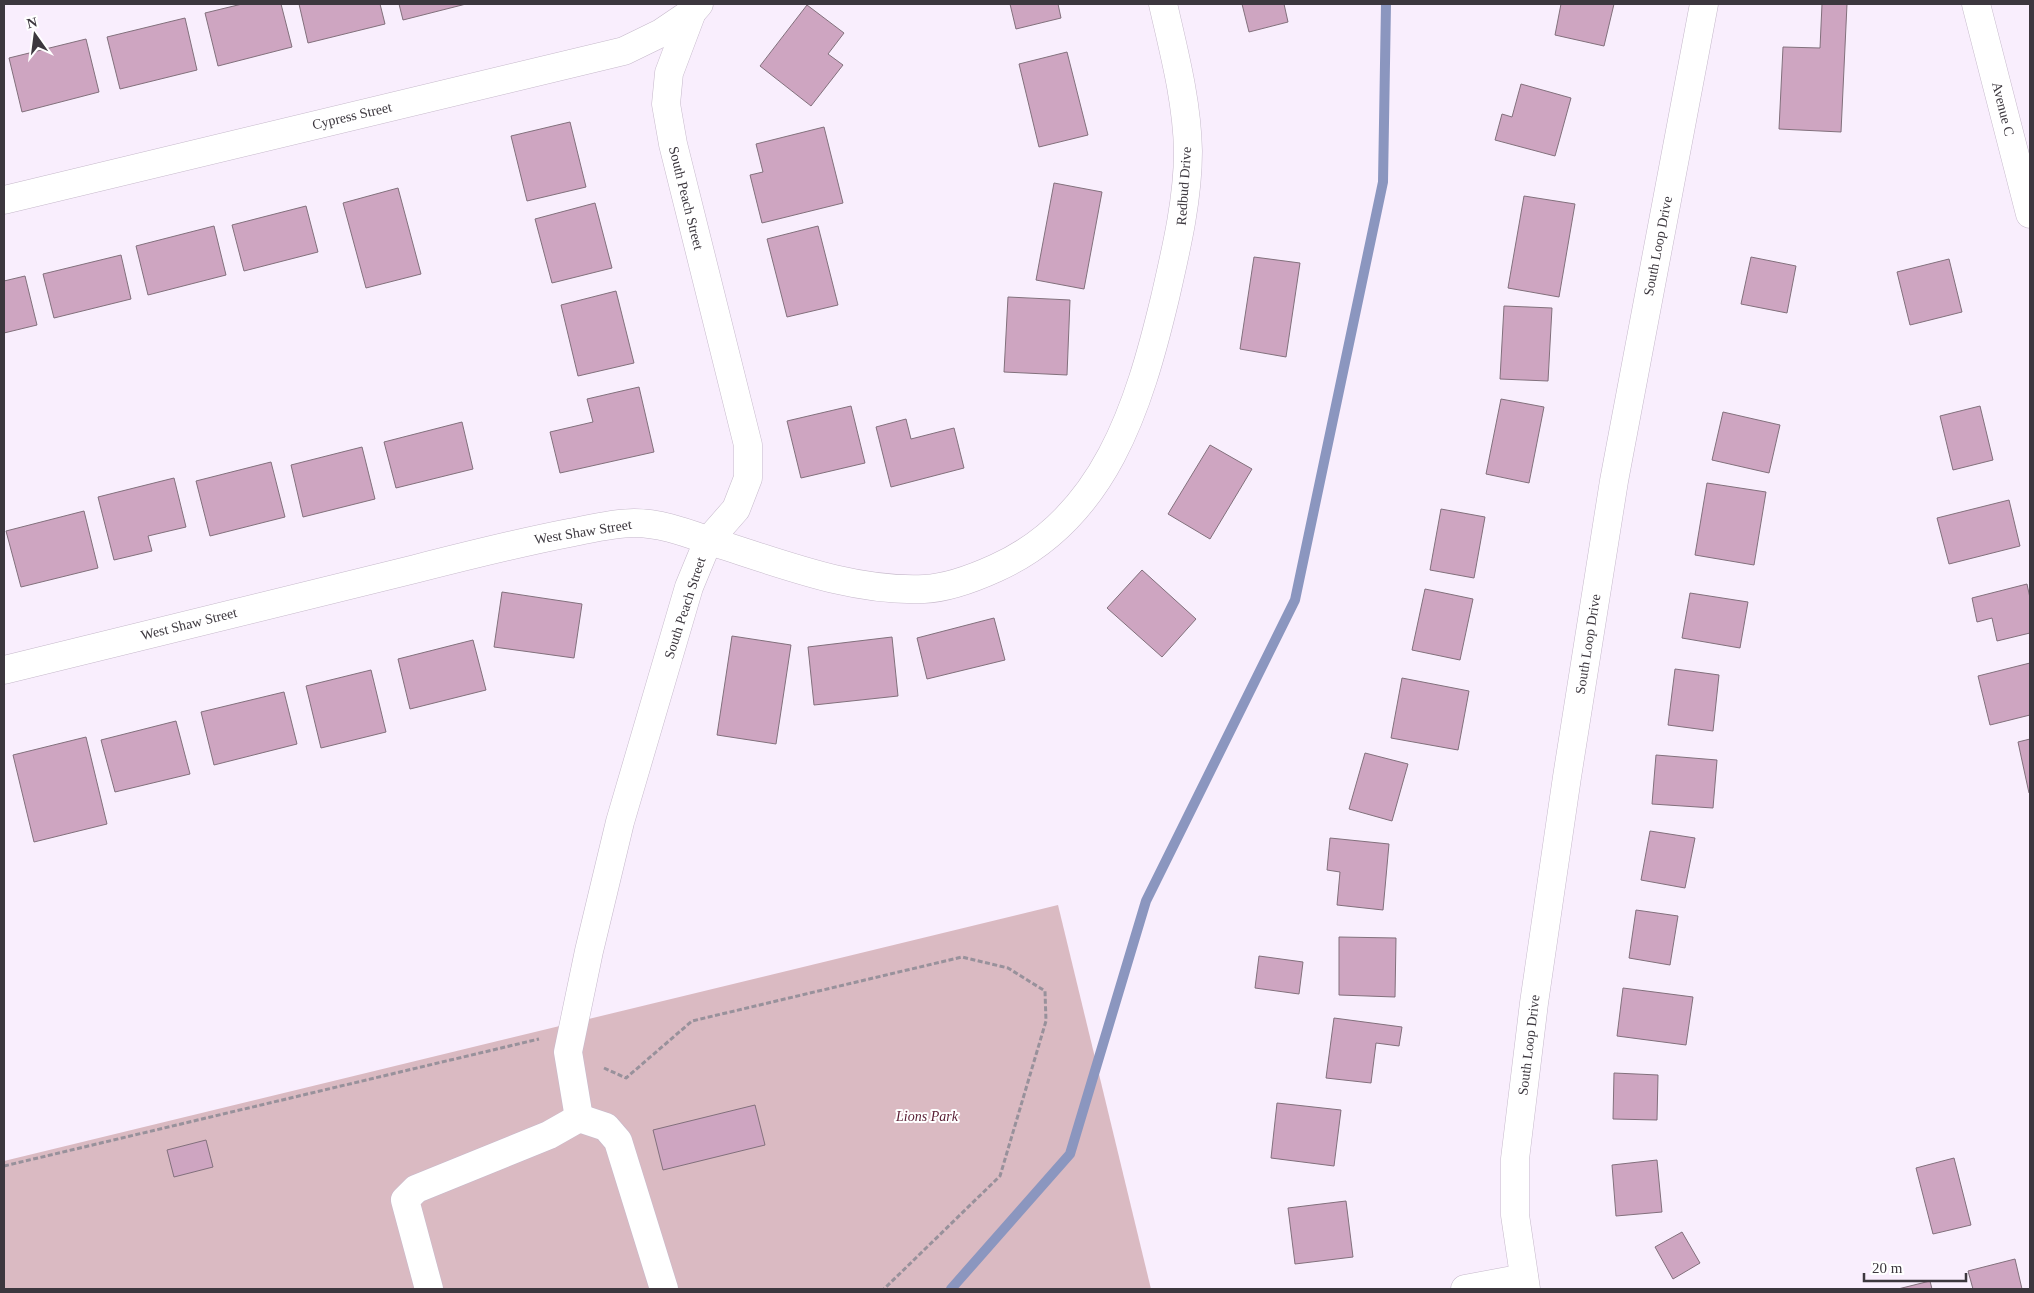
<svg xmlns="http://www.w3.org/2000/svg" width="2034" height="1293" font-family="Georgia,serif">
  <rect width="100%" height="100%" fill="#f9eefd"/>
  <path fill="#dabac2" d="M1058,905L1151,1289H4V1161Z"/>
  <g fill="none" stroke-linecap="round" stroke-linejoin="round">
    <path stroke="#8b96bf" stroke-width="10" d="M951,1289L1070,1154L1146,901L1295,600L1383,182L1386,4"/>
  </g>
  <g fill="#cea5c1" stroke="#82707c">
    <path d="M242,4H281L292,47L218,66L205,13Z"/>
    <path d="M299,4H380L385,24L308,43Z"/>
    <path d="M399,4H466L403,20Z"/>
    <path d="M1010,4H1058L1061,18L1016,29Z"/>
    <path d="M1242,4H1284L1288,22L1249,32Z"/>
    <path d="M1561,4H1614L1604,46L1555,35Z"/>
    <path d="M1822,4H1847L1841,132L1779,129L1783,47L1820,48Z"/>
    <path d="M807,5L844,33L828,54L843,65L811,106L760,66Z"/>
    <path d="M185,18L197,70L120,89L107,37Z"/>
    <path d="M86,39L99,92L22,112L9,58Z"/>
    <path d="M1067,52L1088,135L1039,147L1019,64Z"/>
    <path d="M1521,84L1571,98L1555,156L1495,140L1502,114L1512,117Z"/>
    <path d="M570,122L586,187L527,201L511,136Z"/>
    <path d="M824,127L843,203L762,223L750,175L763,172L756,144Z"/>
    <path d="M1054,183L1102,192L1084,289L1036,280Z"/>
    <path d="M398,188L421,274L366,288L343,203Z"/>
    <path d="M1524,196L1575,204L1559,297L1508,288Z"/>
    <path d="M595,203L612,268L552,283L535,219Z"/>
    <path d="M306,206L318,252L244,271L232,225Z"/>
    <path d="M214,226L226,275L148,295L136,246Z"/>
    <path d="M818,226L838,305L787,317L767,239Z"/>
    <path d="M121,255L131,299L54,318L43,274Z"/>
    <path d="M1254,257L1300,263L1286,357L1240,349Z"/>
    <path d="M1751,257L1796,266L1787,313L1741,304Z"/>
    <path d="M1949,259L1962,312L1910,325L1897,272Z"/>
    <path d="M25,276L37,325L4,333V281Z"/>
    <path d="M616,291L634,363L578,376L561,305Z"/>
    <path d="M1008,297L1070,300L1067,375L1004,372Z"/>
    <path d="M1504,306L1552,308L1548,381L1500,379Z"/>
    <path d="M639,387L654,452L560,473L550,432L593,422L587,399Z"/>
    <path d="M1501,399L1544,407L1529,483L1486,474Z"/>
    <path d="M851,406L865,463L801,478L787,421Z"/>
    <path d="M1980,406L1993,460L1953,470L1940,416Z"/>
    <path d="M1723,412L1780,425L1769,473L1712,460Z"/>
    <path d="M906,419L911,439L954,428L964,468L891,487L876,427Z"/>
    <path d="M462,422L473,469L396,488L384,442Z"/>
    <path d="M1210,445L1252,469L1210,539L1168,514Z"/>
    <path d="M362,447L375,499L303,517L291,465Z"/>
    <path d="M271,462L285,517L210,536L196,481Z"/>
    <path d="M174,478L186,527L148,536L152,551L114,560L98,497Z"/>
    <path d="M1707,483L1766,492L1754,565L1695,555Z"/>
    <path d="M2009,500L2020,546L1949,564L1937,518Z"/>
    <path d="M1441,509L1485,517L1474,578L1430,570Z"/>
    <path d="M84,511L98,568L21,587L6,531Z"/>
    <path d="M1142,570L1196,619L1162,657L1107,608Z"/>
    <path d="M2027,584L2030,598V633L1997,641L1992,618L1977,622L1972,598Z"/>
    <path d="M1425,589L1473,599L1460,660L1412,650Z"/>
    <path d="M502,592L582,604L574,658L494,647Z"/>
    <path d="M1690,593L1748,602L1740,648L1682,638Z"/>
    <path d="M994,618L1005,660L927,679L917,638Z"/>
    <path d="M732,636L791,645L776,744L717,735Z"/>
    <path d="M892,637L898,696L814,705L808,647Z"/>
    <path d="M473,640L486,690L410,709L398,659Z"/>
    <path d="M2030,663V715L1990,725L1978,676Z"/>
    <path d="M1675,669L1719,675L1713,731L1668,725Z"/>
    <path d="M371,670L386,732L321,748L306,686Z"/>
    <path d="M1402,678L1469,691L1458,750L1391,738Z"/>
    <path d="M284,692L297,744L214,765L201,712Z"/>
    <path d="M176,721L190,774L115,792L101,740Z"/>
    <path d="M86,737L107,824L34,842L13,755Z"/>
    <path d="M2030,739V792L2029,793L2018,742Z"/>
    <path d="M1365,753L1408,764L1392,821L1349,809Z"/>
    <path d="M1656,755L1717,760L1713,808L1652,804Z"/>
    <path d="M1650,831L1695,838L1685,888L1641,880Z"/>
    <path d="M1330,838L1389,844L1383,910L1337,905L1340,872L1327,870Z"/>
    <path d="M1636,910L1678,916L1670,965L1629,958Z"/>
    <path d="M1339,937L1396,938L1395,997L1339,995Z"/>
    <path d="M1259,956L1303,962L1299,994L1255,988Z"/>
    <path d="M1623,988L1693,997L1686,1045L1617,1036Z"/>
    <path d="M1334,1018L1402,1027L1399,1046L1376,1043L1371,1083L1326,1078Z"/>
    <path d="M1614,1073L1658,1075L1657,1120L1613,1119Z"/>
    <path d="M1277,1103L1341,1110L1334,1166L1271,1158Z"/>
    <path d="M755,1105L765,1145L663,1170L653,1130Z"/>
    <path d="M206,1140L213,1167L174,1177L167,1150Z"/>
    <path d="M1954,1158L1971,1225L1933,1234L1916,1168Z"/>
    <path d="M1657,1160L1662,1212L1616,1216L1612,1165Z"/>
    <path d="M1346,1201L1353,1257L1295,1264L1288,1208Z"/>
    <path d="M1682,1232L1700,1263L1673,1279L1655,1247Z"/>
    <path d="M2015,1259L2022,1289H1973L1968,1271Z"/>
    <path d="M1930,1281L1932,1289H1898Z"/>
  </g>
  <g fill="none" stroke-linecap="round" stroke-linejoin="round">
    <g stroke="#c6b9cb" stroke-width="29">
      <g id="minor">
        <path d="M1976,4L2030,214"/>
        <path d="M4,200L624,51L661,33L692,12"/>
        <path d="M4,670C141,636 278,602 415,569C466,556 517,543 569,533C590,529 613,523 634,523C665,523 694,536 722,545C788,566 855,592 924,589C948,588 974,578 996,568C1105,519 1139,406 1165,298C1176,250 1188,200 1188,151C1187,101 1174,52 1163,4"/>
        <path d="M579,1118L568,1052L589,951L620,822L689,587L708,541L736,509L748,478V445L673,144L666,104L669,73L692,12L699,4"/>
        <path d="M579,1118L606,1127L618,1141L664,1289"/>
        <path d="M429,1289L405,1200L416,1189L549,1135L579,1118"/>
        <path d="M1465,1289L1524,1278"/>
        <path d="M1526,1289L1515,1215V1159L1534,1003L1567,777L1614,481L1704,4"/>
      </g>
    </g>
    <g stroke="#98919b" stroke-width="3" stroke-dasharray="5 2.5" stroke-linecap="butt">
      <path d="M604,1068L626,1078L692,1021L962,957L1008,968L1045,991L1046,1021L1000,1176L884,1289"/>
      <path d="M4,1166L539,1039"/>
    </g>
    <use href="#minor" stroke="#fff" stroke-width="28"/>
  </g>
  <g text-anchor="middle" dominant-baseline="central" stroke-width="4" stroke-linejoin="round" paint-order="stroke">
    <g font-size="14" fill="#3c373e" stroke="#fff">
      <text transform="translate(2003 109) rotate(76)">Avenue C</text>
      <text transform="translate(352 116) rotate(-13)">Cypress Street</text>
      <text transform="translate(1184 186) rotate(-86)">Redbud Drive</text>
      <text transform="translate(686 198) rotate(76)">South Peach Street</text>
      <text transform="translate(1658 246) rotate(-79)">South Loop Drive</text>
      <text transform="translate(583 532) rotate(-9)">West Shaw Street</text>
      <text transform="translate(685 608) rotate(-72)">South Peach Street</text>
      <text transform="translate(189 624) rotate(-14)">West Shaw Street</text>
      <text transform="translate(1588 644) rotate(-81)">South Loop Drive</text>
      <text transform="translate(1529 1045) rotate(-83)">South Loop Drive</text>
    </g>
    <g font-size="14" font-style="italic" fill="#571b31" stroke="#fff">
      <text x="927" y="1116">Lions Park</text>
    </g>
  </g>
  <rect width="2034" height="1293" fill="none" stroke="#3c373e" stroke-width="10"/>
  <g transform="translate(35 35) rotate(346)" stroke="#ffffff" stroke-width="4" paint-order="stroke">
  <path d="M0-4L9 19L0 12L-9 19Z" fill="#3c373e"/>
  <text y="-8" font-size="14" font-weight="bold" text-anchor="middle" fill="#3c373e">N</text>
  </g>
  <path d="M1864 1273v8h102v-8" fill="none" stroke="#3c373e" stroke-width="2.5"/>
  <text x="1872" y="1273" font-size="15" fill="#3c373e" stroke="#ffffff" stroke-width="4" paint-order="stroke">20 m</text>
</svg>
